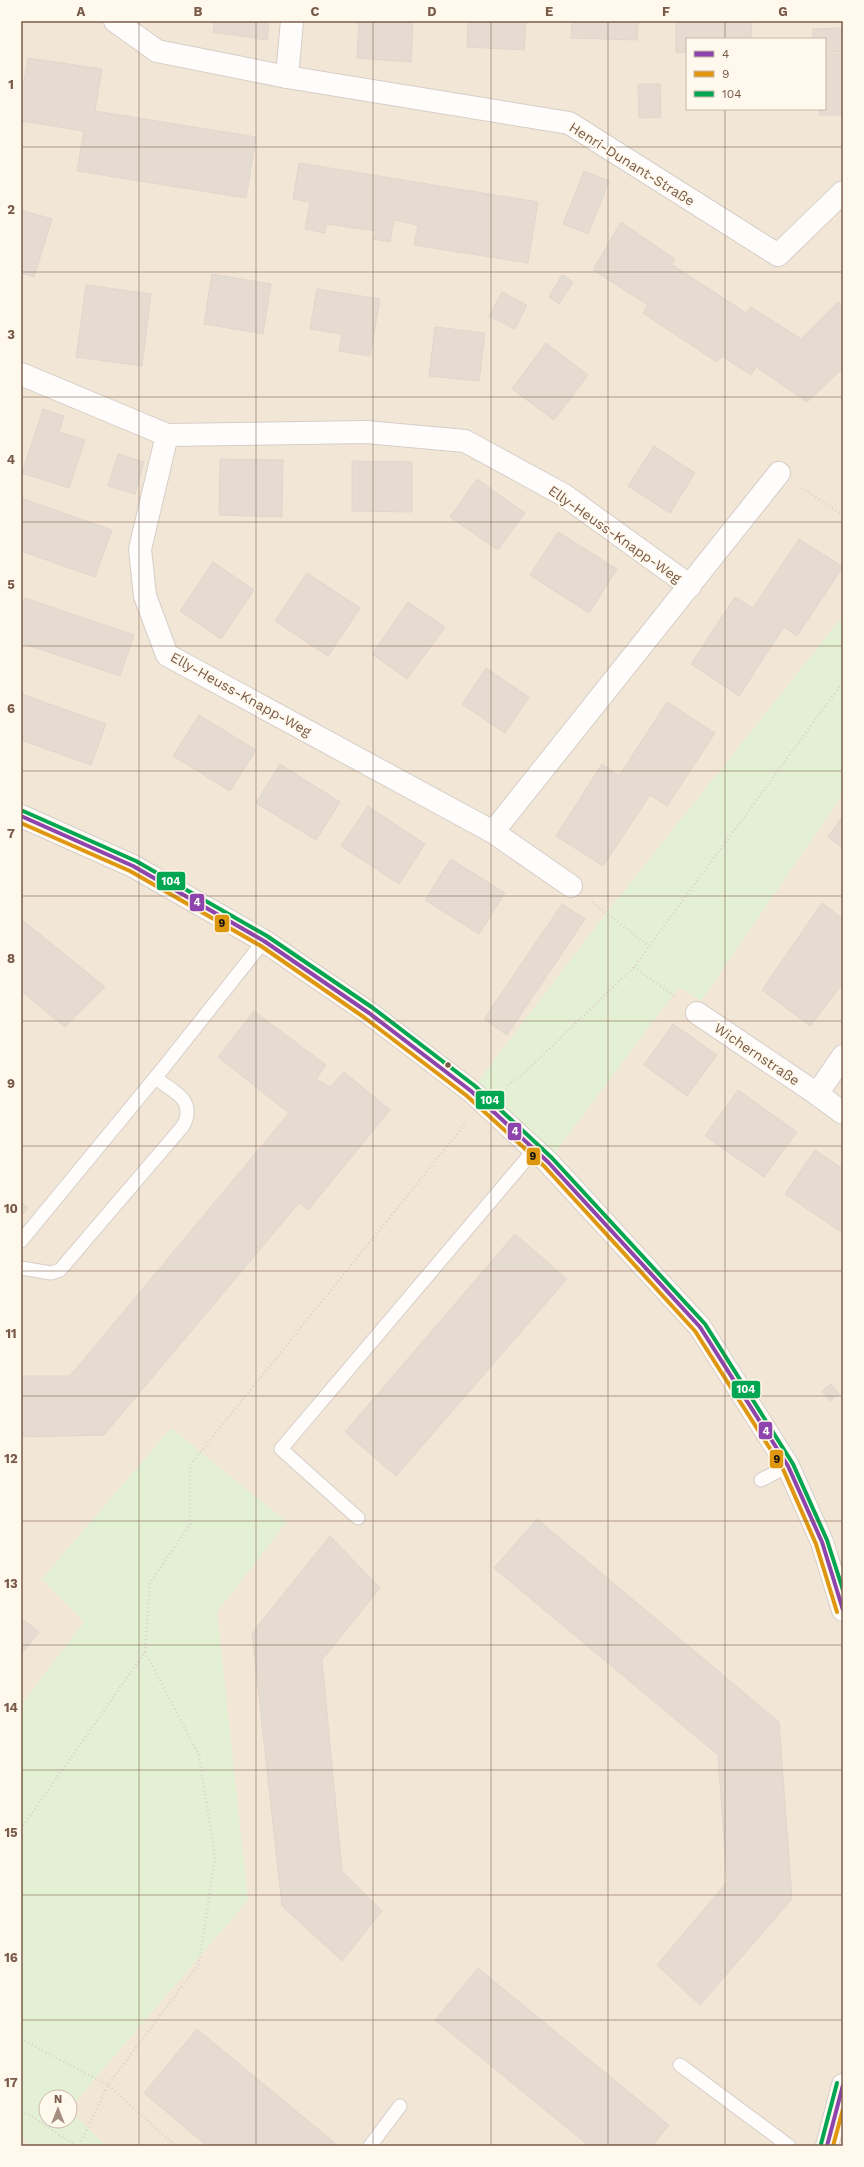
<svg xmlns="http://www.w3.org/2000/svg" width="864" height="2167" font-family="'Work Sans',sans-serif">
  <rect width="100%" height="100%" fill="#f8f3ea"/>
  <path fill="#f2e6d7" fill-rule="evenodd" d="M21,21H843V2146H21ZM687,39H825V109H687ZM46,2097H70V2121H46Z"/>
  <g fill="#e4f0d3">
    <path d="M843,616V794L701,1001L679,987L548,1162L471,1091L597,925Z"/>
    <path d="M171,1428L287,1522L217,1612L248,1900L70,2108V2097H46V2121H70V2111L106,2146H31L21,2137V1705L84,1622L42,1579Z"/>
  </g>
  <g fill="#e5dbd1" stroke="#e1d6cc">
    <path d="M215,21H269L267,40L213,32Z"/>
    <path d="M359,21H413L411,62L357,58Z"/>
    <path d="M468,21H526L524,50L467,47Z"/>
    <path d="M572,21H638L637,40L571,38Z"/>
    <path d="M676,21H752L751,39H687V53L676,52Z"/>
    <path d="M843,28V52H825V39H813V29Z"/>
    <path d="M825,54H843V115H819V109H825Z"/>
    <path d="M28,58L102,69L95,111L256,137L246,198L77,171L84,131L21,121V98Z"/>
    <path d="M638,84H660L661,117L639,118Z"/>
    <path d="M299,163L538,202L528,263L414,245L418,225L394,220L390,242L374,239L376,231L326,224L325,233L305,229L310,202L293,199Z"/>
    <path d="M584,171L609,181L588,234L563,224Z"/>
    <path d="M21,210L52,219L34,277L21,273Z"/>
    <path d="M621,222L675,259L671,264L746,313L751,307L801,339L838,302L843,306V368L807,402L756,367L751,375L722,356L717,362L643,313L648,305L593,270Z"/>
    <path d="M212,274L271,284L263,334L204,324Z"/>
    <path d="M562,275L573,282L559,304L549,297Z"/>
    <path d="M86,285L151,294L142,366L76,357Z"/>
    <path d="M317,289L380,299L370,356L339,351L342,334L310,329Z"/>
    <path d="M502,292L527,305L515,329L489,316Z"/>
    <path d="M435,327L485,333L479,381L429,376Z"/>
    <path d="M546,343L588,375L554,420L512,389Z"/>
    <path d="M43,409L64,416L59,432L85,440L69,488L22,473Z"/>
    <path d="M654,446L695,473L670,513L628,486Z"/>
    <path d="M118,454L144,462L135,494L108,486Z"/>
    <path d="M220,459L283,460L282,517L219,515Z"/>
    <path d="M352,461L412,462V512L352,511Z"/>
    <path d="M477,479L525,513L498,550L450,517Z"/>
    <path d="M21,498L112,530L95,577L21,551Z"/>
    <path d="M558,532L617,569L589,613L530,575Z"/>
    <path d="M799,539L843,567L797,636L784,627L739,696L691,664L735,597L753,608Z"/>
    <path d="M213,562L254,590L221,639L180,611Z"/>
    <path d="M307,573L360,608L328,656L275,621Z"/>
    <path d="M25,598L134,635L120,676L21,643V610Z"/>
    <path d="M408,602L445,627L407,679L372,654Z"/>
    <path d="M486,668L529,697L505,733L462,704Z"/>
    <path d="M21,694L106,724L91,765L21,740Z"/>
    <path d="M667,702L715,733L667,806L650,795L603,866L556,836L602,764L619,776Z"/>
    <path d="M199,715L256,750L230,791L173,756Z"/>
    <path d="M280,764L340,802L316,840L256,803Z"/>
    <path d="M368,806L425,844L399,884L341,846Z"/>
    <path d="M843,816V848L828,837Z"/>
    <path d="M451,859L505,893L479,934L425,900Z"/>
    <path d="M822,903L843,919V983L810,1026L762,990Z"/>
    <path d="M562,904L585,919L507,1035L484,1019Z"/>
    <path d="M21,919L105,987L65,1027L21,991Z"/>
    <path d="M254,1011L326,1065L316,1079L330,1087L344,1072L390,1110L308,1210L299,1203L104,1435L21,1437V1376H70L289,1113L218,1057Z"/>
    <path d="M673,1024L717,1055L687,1096L644,1065Z"/>
    <path d="M738,1090L797,1132L764,1177L705,1136Z"/>
    <path d="M815,1150L843,1169V1233L785,1194Z"/>
    <path d="M21,1202L28,1208L21,1216Z"/>
    <path d="M515,1234L567,1279L396,1476L345,1432Z"/>
    <path d="M831,1384L839,1394L830,1401L822,1391Z"/>
    <path d="M537,1519L779,1722L792,1899L700,2005L657,1965L727,1882L718,1755L494,1568Z"/>
    <path d="M330,1536L380,1588L322,1660L342,1871L382,1911L342,1961L282,1906L252,1633Z"/>
    <path d="M21,1618L39,1632L21,1655Z"/>
    <path d="M478,1968L669,2125L652,2146H589L435,2020Z"/>
    <path d="M197,2029L335,2143L333,2146H207L144,2093Z"/>
  </g>
  <g fill="none" stroke-linecap="round" stroke-linejoin="round">
    <g stroke="#d6cec7" stroke-width="15">
      <g id="lane">
        <path d="M21,1241L160,1072L264,941"/>
        <path d="M21,1268L51,1273L60,1270L183,1126C197,1100 173,1091 155,1078"/>
        <path d="M761,1480L788,1466"/>
        <path d="M358,1518L281,1449L534,1150"/>
        <path d="M680,2065L789,2146"/>
        <path d="M370,2146L400,2106"/>
      </g>
    </g>
    <g stroke="#d6cec7" stroke-width="24">
      <g id="street">
        <path d="M115,21L157,51L287,77L569,123L778,255L843,192"/>
        <path d="M287,77L292,21"/>
        <path d="M21,374L167,435L366,432L465,441L564,495L690,586"/>
        <path d="M167,435L140,549L145,596L167,655L493,832L571,886"/>
        <path d="M493,832L779,473"/>
        <path d="M697,1013L817,1094"/>
        <path d="M843,1056L817,1094L843,1113"/>
      </g>
    </g>
    <g stroke="#d7cec6" stroke-width="24">
      <g id="secondary">
        <path d="M21,816L133,866L264,941L369,1013L471,1091L548,1162L700,1327L788,1466L822,1542L843,1610"/>
        <path d="M827,2146L843,2085"/>
      </g>
    </g>
    <g stroke="#dbd2cc" stroke-width="2.5" stroke-dasharray="1 3" stroke-linecap="butt">
      <path d="M802,488L843,515"/>
      <path d="M592,902L649,946"/>
      <path d="M634,967L676,997"/>
      <path d="M507,1085L522,1075L634,967L843,682"/>
      <path d="M145,1652L199,1755L215,1857L199,1964L108,2085L176,2146"/>
      <path d="M21,1829L145,1652L150,1583L190,1524V1465L465,1124"/>
      <path d="M21,2039L108,2085L79,2146"/>
      <path d="M21,2112L30,2115L76,2146"/>
    </g>
    <use href="#lane" stroke="#fefdfc" stroke-width="13"/>
    <use href="#street" stroke="#fefdfc" stroke-width="22"/>
    <use href="#secondary" stroke="#fefdfc" stroke-width="22"/>
    <g stroke="#fff8ec" stroke-width="7">
      <g id="bus-1">
        <path d="M21,816L133,866L264,941L369,1013L471,1091L548,1162L700,1327L788,1466L822,1542L843,1610"/>
        <path d="M827,2146L843,2085"/>
      </g>
    </g>
    <g stroke="#fff8ec" stroke-width="7">
      <g id="bus-2">
        <path d="M21,823L130,871L261,946L365,1018L467,1096L544,1166L695,1331L783,1469L816,1544L837,1612"/>
        <path d="M833,2146L843,2109"/>
      </g>
    </g>
    <g stroke="#fff8ec" stroke-width="7">
      <g id="bus-3">
        <path d="M23,811L136,861L267,936L373,1008L475,1086L552,1158L705,1324L793,1464L827,1540L843,1590"/>
        <path d="M821,2144L837,2083"/>
      </g>
    </g>
    <use href="#bus-1" stroke="#8e44ad" stroke-width="4"/>
    <use href="#bus-2" stroke="#de970e" stroke-width="4"/>
    <use href="#bus-3" stroke="#00a651" stroke-width="4"/>
  </g>
  <path fill="none" stroke="#795947" stroke-width="1" stroke-opacity="0.55" d="M139,21V2146M256,21V2146M373,21V2146M491,21V2146M608,21V2146M725,21V39M725,109V2146M21,147H843M21,272H843M21,397H843M21,522H843M21,646H843M21,771H843M21,896H843M21,1021H843M21,1146H843M21,1271H843M21,1396H843M21,1521H843M21,1645H843M21,1770H843M21,1895H843M21,2020H843"/>
  <circle fill="#795947" stroke="#fff8ec" stroke-width="1.5" cx="448" cy="1065" r="3.5"/>
  <g text-anchor="middle" dominant-baseline="central" stroke-width="3.5" stroke-linejoin="round" paint-order="stroke">
    <g font-size="14" fill="#795947" stroke="#fff8ec">
      <text transform="translate(632 164) rotate(32)">Henri-Dunant-Straße</text>
      <text transform="translate(615 534) rotate(35)">Elly-Heuss-Knapp-Weg</text>
      <text transform="translate(241 694) rotate(29)">Elly-Heuss-Knapp-Weg</text>
      <text transform="translate(757 1054) rotate(34)">Wichernstraße</text>
    </g>
  </g>
  <g stroke="#fff8ec" stroke-width="1.5">
    <rect x="156" y="871" width="30" height="20" rx="4" fill="#00a651"/>
    <rect x="189" y="893" width="16" height="19" rx="4" fill="#8e44ad"/>
    <rect x="214" y="914" width="16" height="19" rx="4" fill="#de970e"/>
    <rect x="475" y="1090" width="30" height="20" rx="4" fill="#00a651"/>
    <rect x="507" y="1122" width="15" height="19" rx="4" fill="#8e44ad"/>
    <rect x="526" y="1147" width="15" height="19" rx="4" fill="#de970e"/>
    <rect x="731" y="1380" width="30" height="19" rx="4" fill="#00a651"/>
    <rect x="758" y="1421" width="15" height="19" rx="4" fill="#8e44ad"/>
    <rect x="769" y="1449" width="15" height="20" rx="4" fill="#de970e"/>
  </g>
  <g font-size="11" text-anchor="middle" font-weight="bold" fill="#fff">
    <text x="171" y="885">104</text>
    <text x="197" y="906">4</text>
    <text x="490" y="1104">104</text>
    <text x="515" y="1135">4</text>
    <text x="746" y="1393">104</text>
    <text x="766" y="1435">4</text>
  </g>
  <g font-size="11" text-anchor="middle" font-weight="bold" fill="#111">
    <text x="222" y="927">9</text>
    <text x="533" y="1160">9</text>
    <text x="777" y="1463">9</text>
  </g>
  <rect width="864" height="2167" fill="none" stroke="#fff8ec" stroke-width="44"/>
  <rect x="686" y="38" width="140" height="72" fill="#fff8ec" stroke="#c9b8aa"/>
  <rect x="694" y="51" width="20" height="6" fill="#8e44ad" stroke="#c9b8aa"/>
  <text x="722" y="58" font-size="12" fill="#795947">4</text>
  <rect x="694" y="71" width="20" height="6" fill="#de970e" stroke="#c9b8aa"/>
  <text x="722" y="78" font-size="12" fill="#795947">9</text>
  <rect x="694" y="91" width="20" height="6" fill="#00a651" stroke="#c9b8aa"/>
  <text x="722" y="98" font-size="12" fill="#795947">104</text>
  <g transform="translate(58 2109)"><circle r="19" fill="#fff8ec" stroke="#c9b8aa"/>
  <path d="M0-3L7 15L0 10L-7 15Z" fill="#a58f80"/>
  <text y="-6" font-size="11" font-weight="bold" text-anchor="middle" fill="#795947">N</text>
  </g>
  <rect x="22" y="22" width="820" height="2123" fill="none" stroke="#795947" stroke-width="1.5"/>
  <g font-size="13" text-anchor="middle" font-weight="bold" fill="#795947">
    <text x="81" y="16">A</text>
    <text x="198" y="16">B</text>
    <text x="315" y="16">C</text>
    <text x="432" y="16">D</text>
    <text x="549" y="16">E</text>
    <text x="666" y="16">F</text>
    <text x="783" y="16">G</text>
    <text x="11" y="89">1</text>
    <text x="11" y="214">2</text>
    <text x="11" y="339">3</text>
    <text x="11" y="464">4</text>
    <text x="11" y="589">5</text>
    <text x="11" y="713">6</text>
    <text x="11" y="838">7</text>
    <text x="11" y="963">8</text>
    <text x="11" y="1088">9</text>
    <text x="11" y="1213">10</text>
    <text x="11" y="1338">11</text>
    <text x="11" y="1463">12</text>
    <text x="11" y="1588">13</text>
    <text x="11" y="1712">14</text>
    <text x="11" y="1837">15</text>
    <text x="11" y="1962">16</text>
    <text x="11" y="2087">17</text>
  </g>
</svg>
